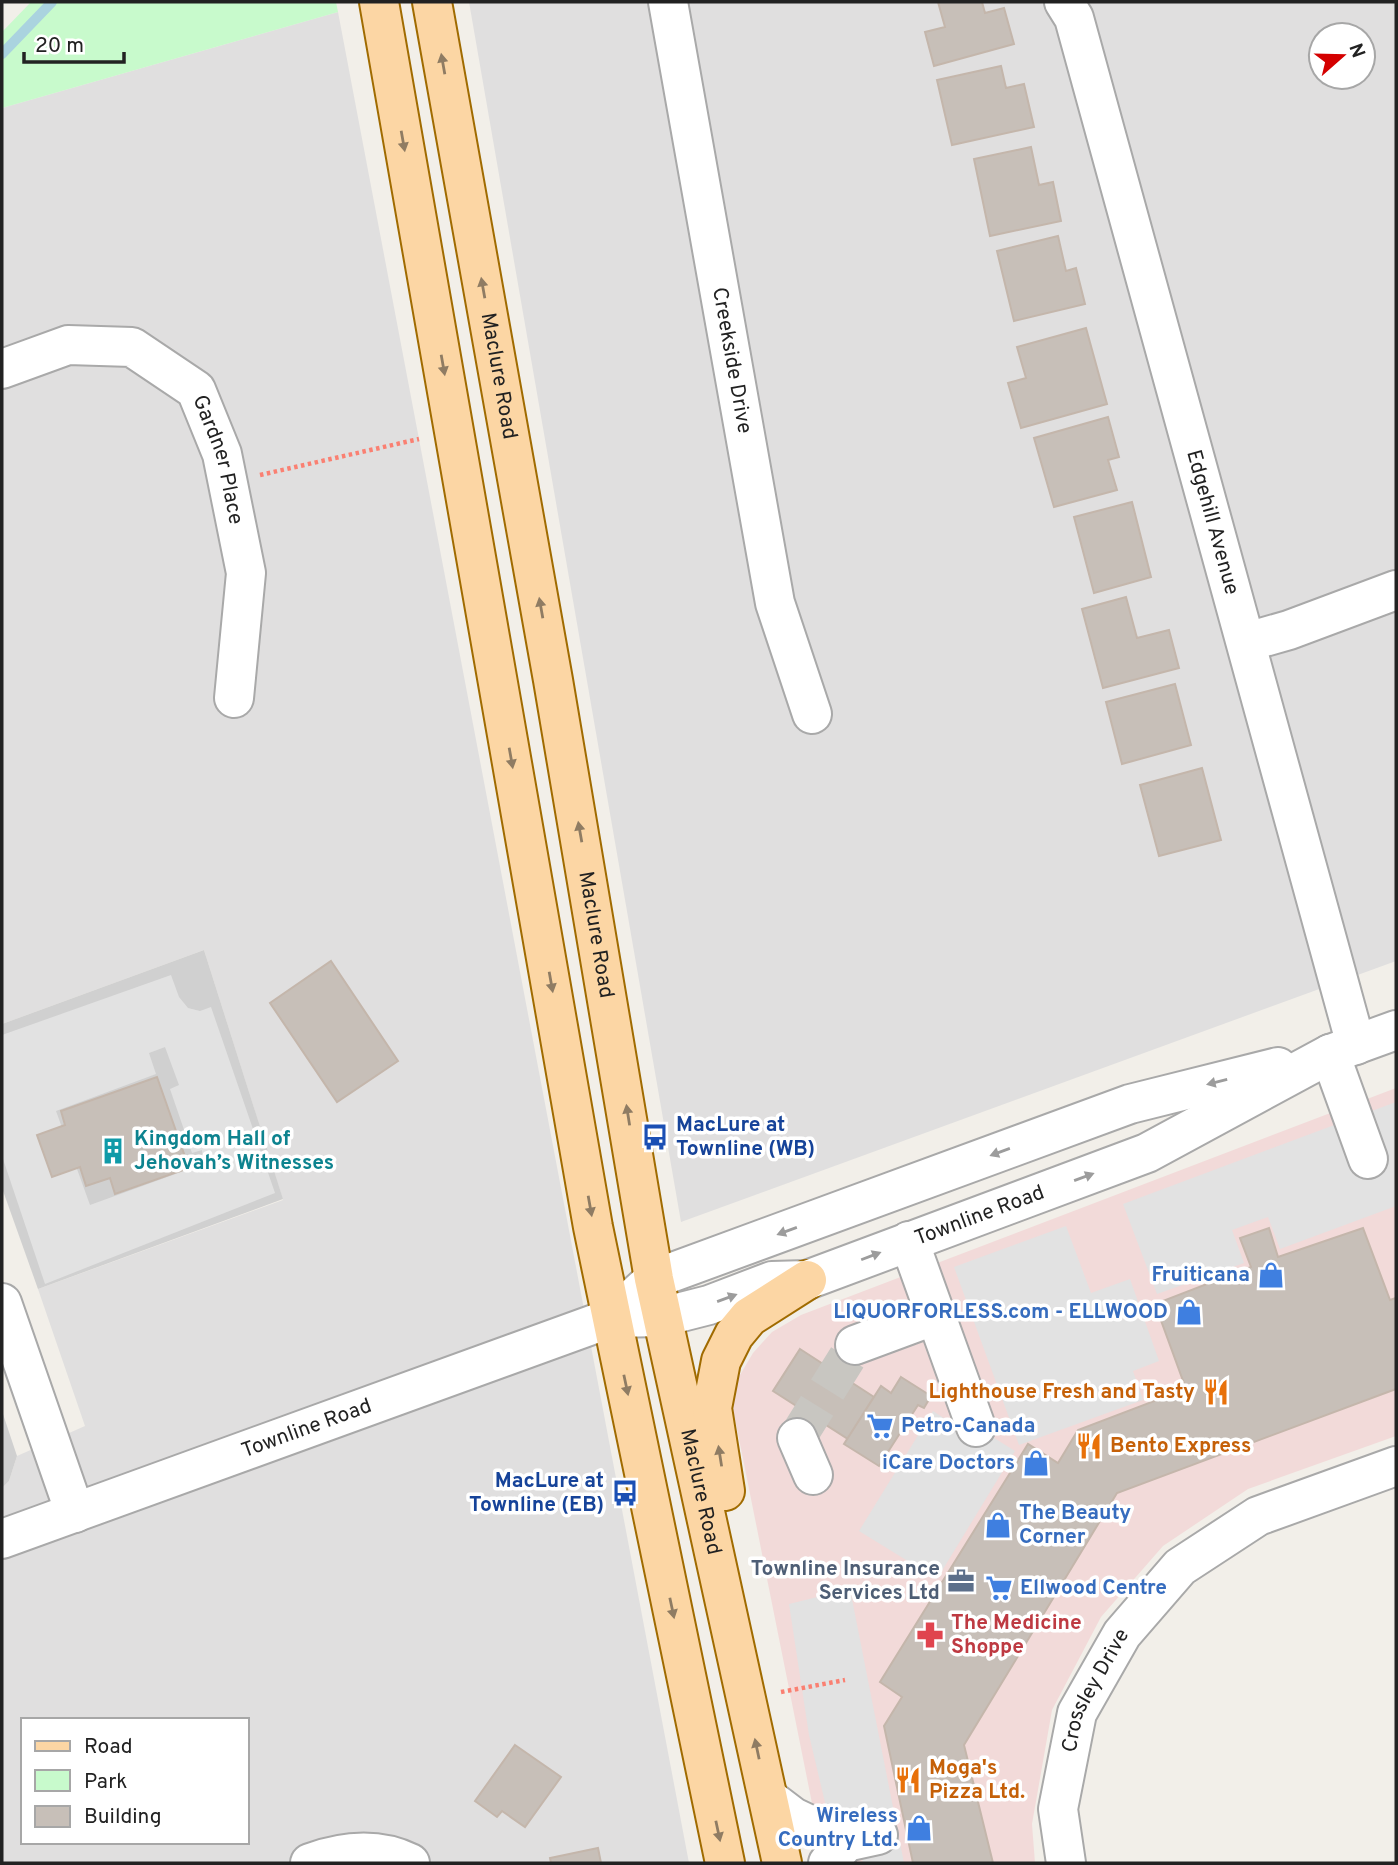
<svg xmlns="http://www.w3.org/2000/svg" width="1398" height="1865" font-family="Overpass,sans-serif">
  <rect width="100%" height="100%" fill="#f2efe9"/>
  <g fill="#e0dfdf" fill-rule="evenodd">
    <path d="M469,2H1396V961L681,1222ZM1321,35H1363V77H1321Z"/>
    <path d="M338,12L689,1863H2V1488L9,1481L17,1456L85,1426L38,1289L283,1200L204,950L2,1024V108ZM23,1720H247V1842H23Z"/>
  </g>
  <path fill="#f2dad9" d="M1396,1088V1436L1248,1489L1163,1546L1101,1617L1052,1710L1032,1824L1035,1863H824L733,1409L737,1380L753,1353L772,1332L801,1315Z"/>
  <g fill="#d0d0d0">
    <path d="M204,950L283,1199L38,1289L2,1188V1024Z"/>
    <path d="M2,1411L17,1456L9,1481L2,1488Z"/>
  </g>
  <path fill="#c8facc" d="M31,2H336L338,12L2,108V32Z"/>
  <g fill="#e2e2e2" fill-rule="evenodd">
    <path d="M171,975L179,997L188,1008L200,1011L211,1007L275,1193L45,1284L2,1156V1035ZM165,1047L179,1085L170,1089L192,1153L202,1150L203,1164L90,1205L56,1111L156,1074L149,1053Z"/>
    <path d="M1396,1102V1206L1280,1249L1268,1217L1232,1230L1244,1263L1157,1294L1123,1204Z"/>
    <path d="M1066,1226L1091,1293L1130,1279L1159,1361L1133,1371L1143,1400L1019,1445L954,1267Z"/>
    <path d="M933,1411L956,1426L962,1418L1015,1451L937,1579L859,1531Z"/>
    <path d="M850,1589L904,1863H863L852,1810L828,1815L809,1735L789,1604Z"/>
  </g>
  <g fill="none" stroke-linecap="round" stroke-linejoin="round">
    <path stroke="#aad3df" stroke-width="10" d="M2,54L52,2"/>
  </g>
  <g fill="#c7bfb8" stroke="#c4b6ab" stroke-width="2">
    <path d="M938,2H982L985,13L1004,8L1014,44L934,66L925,32L945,27Z"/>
    <path d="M1001,66L1006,88L1024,84L1034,127L952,145L937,80Z"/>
    <path d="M1031,147L1039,185L1053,182L1061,221L990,236L974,159Z"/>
    <path d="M1058,236L1066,271L1076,268L1085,304L1014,321L997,251Z"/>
    <path d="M1086,328L1107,404L1021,428L1008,383L1026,378L1017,347Z"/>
    <path d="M1108,417L1119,457L1108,460L1117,490L1054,507L1034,438Z"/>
    <path d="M1132,502L1151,577L1094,593L1074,517Z"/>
    <path d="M1126,597L1137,638L1169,630L1179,668L1103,688L1082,609Z"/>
    <path d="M1175,684L1191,745L1122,764L1106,702Z"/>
    <path d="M1202,768L1221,840L1159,856L1140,785Z"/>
    <path d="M331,961L398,1061L337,1102L270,1003Z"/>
    <path d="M157,1077L189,1168L115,1194L110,1178L86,1186L80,1167L52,1177L37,1135L65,1125L61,1111Z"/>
    <path d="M1269,1228L1278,1257L1363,1228L1390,1300L1396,1298V1389L1117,1493L964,1745L993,1863H913L884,1726L902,1697L880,1682L1028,1444L1058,1463L1078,1430L1186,1389L1155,1304L1251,1267L1240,1238Z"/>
    <path d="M800,1349L874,1397L848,1439L773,1391Z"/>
    <path d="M901,1377L931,1396L924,1408L918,1405L879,1466L844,1444L881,1386L891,1393Z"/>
    <path d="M515,1745L561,1777L525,1827L502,1811L497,1817L475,1801Z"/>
    <path d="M598,1848L601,1863H551L550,1858Z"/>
  </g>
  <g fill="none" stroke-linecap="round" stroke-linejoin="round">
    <path stroke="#c8c6c1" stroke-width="38" stroke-dasharray="38 19" stroke-linecap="butt" d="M797,1438L855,1345"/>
    <g stroke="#a9a9a9" stroke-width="42">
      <g id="minor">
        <path id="s1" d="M668,2L775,603L812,714"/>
        <path id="s2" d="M1064,2L1074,18L1356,1045"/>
        <path id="s3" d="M2,369L68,345L132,347L196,390L222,454L246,573L234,698"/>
        <path d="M1247,642L1289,630L1396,590"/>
        <path d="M1333,1053L1396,1030"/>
        <path d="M1330,1054L1368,1159"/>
        <path d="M909,1241L976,1427"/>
        <path d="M630,1301L654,1279L1130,1104L1278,1067"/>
        <path d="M2,1303L75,1513"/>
        <path d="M855,1345L936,1315"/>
        <path d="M797,1438L813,1475"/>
        <path id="s4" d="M2,1539L611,1318L662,1317L709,1305L772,1281L807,1280L1147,1153L1330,1054"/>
        <path d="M768,1798L793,1817L846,1842"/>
        <path d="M310,1863C343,1851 377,1847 410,1863"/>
        <path d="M828,1863L846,1842L878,1835"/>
        <path id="s5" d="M1066,1863L1058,1809L1077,1713L1122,1634L1180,1567L1258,1516L1396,1466"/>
      </g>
    </g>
    <g stroke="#a06b00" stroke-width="42">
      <g id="major">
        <path d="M379,2L593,1227L725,1863"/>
        <path id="s6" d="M432,2L553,680L654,1279L782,1863"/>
        <path d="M725,1491L712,1408L721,1361L734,1335L749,1317L807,1280"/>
      </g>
    </g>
    <g stroke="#fa8072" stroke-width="4.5" stroke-dasharray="3.5 3.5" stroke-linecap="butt">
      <path d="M260,475L419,439"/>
      <path d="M781,1692L845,1680"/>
    </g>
    <use href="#minor" stroke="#fff" stroke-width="38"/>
    <use href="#major" stroke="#fcd6a4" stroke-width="38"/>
  </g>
  <defs><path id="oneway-solid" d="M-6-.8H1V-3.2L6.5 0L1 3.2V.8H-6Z" transform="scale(1.75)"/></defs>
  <g fill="#8f7c63">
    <use href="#oneway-solid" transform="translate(443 64) rotate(-100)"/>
    <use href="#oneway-solid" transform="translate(403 141) rotate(80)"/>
    <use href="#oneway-solid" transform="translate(483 288) rotate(-100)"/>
    <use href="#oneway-solid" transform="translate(443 365) rotate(80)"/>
    <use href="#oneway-solid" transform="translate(541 608) rotate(-100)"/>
    <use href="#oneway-solid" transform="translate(511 758) rotate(80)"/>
    <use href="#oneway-solid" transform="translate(580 832) rotate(-100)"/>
    <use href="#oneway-solid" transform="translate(551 982) rotate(80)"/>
    <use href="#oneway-solid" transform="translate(628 1115) rotate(-99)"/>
    <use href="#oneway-solid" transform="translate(590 1206) rotate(80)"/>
    <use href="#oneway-solid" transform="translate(626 1385) rotate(78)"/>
    <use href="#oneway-solid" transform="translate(720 1456) rotate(-99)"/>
    <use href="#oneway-solid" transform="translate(672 1608) rotate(78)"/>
    <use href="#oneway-solid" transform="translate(757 1749) rotate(-102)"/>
    <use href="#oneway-solid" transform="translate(718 1831) rotate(78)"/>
  </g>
  <g fill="#9c9c9c">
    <use href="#oneway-solid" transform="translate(1217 1082) rotate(166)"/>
    <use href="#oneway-solid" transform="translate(1000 1152) rotate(160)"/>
    <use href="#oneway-solid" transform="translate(1084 1177) rotate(-20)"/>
    <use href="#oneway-solid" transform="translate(787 1231) rotate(160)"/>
    <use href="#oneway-solid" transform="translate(871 1256) rotate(-21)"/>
    <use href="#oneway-solid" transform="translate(727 1298) rotate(-20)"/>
  </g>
  <defs>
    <g id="bus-bare" transform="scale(2.1)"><path d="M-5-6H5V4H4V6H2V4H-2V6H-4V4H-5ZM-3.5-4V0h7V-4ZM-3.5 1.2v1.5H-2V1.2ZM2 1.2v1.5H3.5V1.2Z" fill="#1a4fb4" stroke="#fff" stroke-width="2.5" paint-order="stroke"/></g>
    <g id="building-bare" transform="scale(2.1)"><path d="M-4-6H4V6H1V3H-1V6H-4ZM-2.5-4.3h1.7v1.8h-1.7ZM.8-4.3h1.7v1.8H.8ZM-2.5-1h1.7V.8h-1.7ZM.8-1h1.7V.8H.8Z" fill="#0f9aa8" stroke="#fff" stroke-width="2.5" paint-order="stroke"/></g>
    <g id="shop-bare" transform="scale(2.1)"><path d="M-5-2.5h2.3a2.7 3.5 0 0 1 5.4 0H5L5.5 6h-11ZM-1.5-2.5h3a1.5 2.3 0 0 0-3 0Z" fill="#3f7fe0" stroke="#fff" stroke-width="2.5" paint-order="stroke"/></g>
    <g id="restaurant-bare" transform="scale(2.1)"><path d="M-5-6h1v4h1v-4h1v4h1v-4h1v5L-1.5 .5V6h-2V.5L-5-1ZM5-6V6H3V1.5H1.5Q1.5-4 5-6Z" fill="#e8710a" stroke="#fff" stroke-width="2.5" paint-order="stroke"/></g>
    <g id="supermarket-bare" transform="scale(2.1)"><path d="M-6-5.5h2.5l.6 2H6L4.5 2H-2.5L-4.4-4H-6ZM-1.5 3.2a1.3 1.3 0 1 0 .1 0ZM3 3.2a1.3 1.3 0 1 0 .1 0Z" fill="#3f7fe0" stroke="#fff" stroke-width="2.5" paint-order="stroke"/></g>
    <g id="office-bare" transform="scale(2.1)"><path d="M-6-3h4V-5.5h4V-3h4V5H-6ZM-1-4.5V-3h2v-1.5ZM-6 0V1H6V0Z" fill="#5c6f8a" stroke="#fff" stroke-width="2.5" paint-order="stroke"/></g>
    <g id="pharmacy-bare" transform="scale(2.1)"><path d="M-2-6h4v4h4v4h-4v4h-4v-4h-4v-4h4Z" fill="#e0444e" stroke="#fff" stroke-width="2.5" paint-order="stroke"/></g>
  </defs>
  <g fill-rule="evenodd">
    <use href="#bus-bare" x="655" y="1137"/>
    <use href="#building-bare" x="113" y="1151"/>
    <use href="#shop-bare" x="1271" y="1275"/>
    <use href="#shop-bare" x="1189" y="1312"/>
    <use href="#restaurant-bare" x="1216" y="1392"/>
    <use href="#supermarket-bare" x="880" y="1426"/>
    <use href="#restaurant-bare" x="1089" y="1446"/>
    <use href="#shop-bare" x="1036" y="1463"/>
    <use href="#bus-bare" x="625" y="1493"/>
    <use href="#shop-bare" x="998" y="1525"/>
    <use href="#office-bare" x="961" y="1581"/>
    <use href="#supermarket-bare" x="999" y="1588"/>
    <use href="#pharmacy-bare" x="930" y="1635"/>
    <use href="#restaurant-bare" x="908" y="1780"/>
    <use href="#shop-bare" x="919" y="1828"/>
  </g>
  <g text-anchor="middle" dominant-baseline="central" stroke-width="7" stroke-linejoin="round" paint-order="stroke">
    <g font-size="21" fill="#222" stroke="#fff">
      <text stroke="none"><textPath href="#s1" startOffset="364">Creekside Drive</textPath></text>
      <text stroke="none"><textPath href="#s6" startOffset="380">Maclure Road</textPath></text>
      <text stroke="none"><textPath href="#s3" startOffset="285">Gardner Place</textPath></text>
      <text stroke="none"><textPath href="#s2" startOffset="542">Edgehill Avenue</textPath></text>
      <text stroke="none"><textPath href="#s6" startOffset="947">Maclure Road</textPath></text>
      <text stroke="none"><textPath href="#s4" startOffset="1034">Townline Road</textPath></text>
      <text stroke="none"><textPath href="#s4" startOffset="324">Townline Road</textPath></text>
      <text stroke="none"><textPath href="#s6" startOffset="1514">Maclure Road</textPath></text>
      <text stroke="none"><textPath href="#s5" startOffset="180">Crossley Drive</textPath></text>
    </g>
    <g font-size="21" font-weight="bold" fill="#164399" stroke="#fff" text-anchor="start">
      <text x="676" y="1125">MacLure at<tspan x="676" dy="24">Townline (WB)</tspan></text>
      <text x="604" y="1481" text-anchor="end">MacLure at<tspan x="604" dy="24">Townline (EB)</tspan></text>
    </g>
    <g font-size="21" font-weight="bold" fill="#0d838f" stroke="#fff" text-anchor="start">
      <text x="134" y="1139">Kingdom Hall of<tspan x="134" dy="24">Jehovah’s Witnesses</tspan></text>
    </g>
    <g font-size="21" font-weight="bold" fill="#366cbe" stroke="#fff" text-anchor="end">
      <text x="1250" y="1275">Fruiticana</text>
      <text x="1168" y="1312">LIQUORFORLESS.com - ELLWOOD</text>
      <text x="901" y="1426" text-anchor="start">Petro-Canada</text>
      <text x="1015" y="1463">iCare Doctors</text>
      <text x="1019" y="1513" text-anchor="start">The Beauty<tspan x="1019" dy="24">Corner</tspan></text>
      <text x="1020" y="1588" text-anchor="start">Ellwood Centre</text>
      <text x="898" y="1816">Wireless<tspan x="898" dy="24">Country Ltd.</tspan></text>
    </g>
    <g font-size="21" font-weight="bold" fill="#c56008" stroke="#fff" text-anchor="start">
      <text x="1195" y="1392" text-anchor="end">Lighthouse Fresh and Tasty</text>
      <text x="1110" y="1446">Bento Express</text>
      <text x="929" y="1768">Moga's<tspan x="929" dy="24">Pizza Ltd.</tspan></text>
    </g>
    <g font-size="21" font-weight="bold" fill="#4e5e75" stroke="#fff" text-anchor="end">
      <text x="940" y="1569">Townline Insurance<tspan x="940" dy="24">Services Ltd</tspan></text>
    </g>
    <g font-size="21" font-weight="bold" fill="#be3a42" stroke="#fff" text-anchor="start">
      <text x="951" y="1623">The Medicine<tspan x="951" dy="24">Shoppe</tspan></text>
    </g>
  </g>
  <rect width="1398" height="1865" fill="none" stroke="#222222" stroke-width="7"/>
  <rect x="21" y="1718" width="228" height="126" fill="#ffffff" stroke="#a7a7a7" stroke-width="2"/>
  <rect x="35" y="1741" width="35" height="10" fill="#fcd6a4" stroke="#a7a7a7" stroke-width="2"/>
  <text x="84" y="1753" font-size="21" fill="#222222">Road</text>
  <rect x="35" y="1770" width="35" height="21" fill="#c8facc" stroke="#a7a7a7" stroke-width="2"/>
  <text x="84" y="1788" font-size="21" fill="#222222">Park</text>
  <rect x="35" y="1806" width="35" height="21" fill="#c7bfb8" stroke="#a7a7a7" stroke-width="2"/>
  <text x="84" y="1823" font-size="21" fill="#222222">Building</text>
  <g transform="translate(1342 56) rotate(70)"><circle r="33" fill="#ffffff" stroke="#a7a7a7" stroke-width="2"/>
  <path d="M0-5L12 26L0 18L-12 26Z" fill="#d40000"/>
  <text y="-10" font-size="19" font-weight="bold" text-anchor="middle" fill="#222222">N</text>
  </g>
  <path d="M24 52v10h100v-10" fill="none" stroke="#222222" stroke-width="3.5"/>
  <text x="35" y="52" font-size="21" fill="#222222" stroke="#ffffff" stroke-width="5" paint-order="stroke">20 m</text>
</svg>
